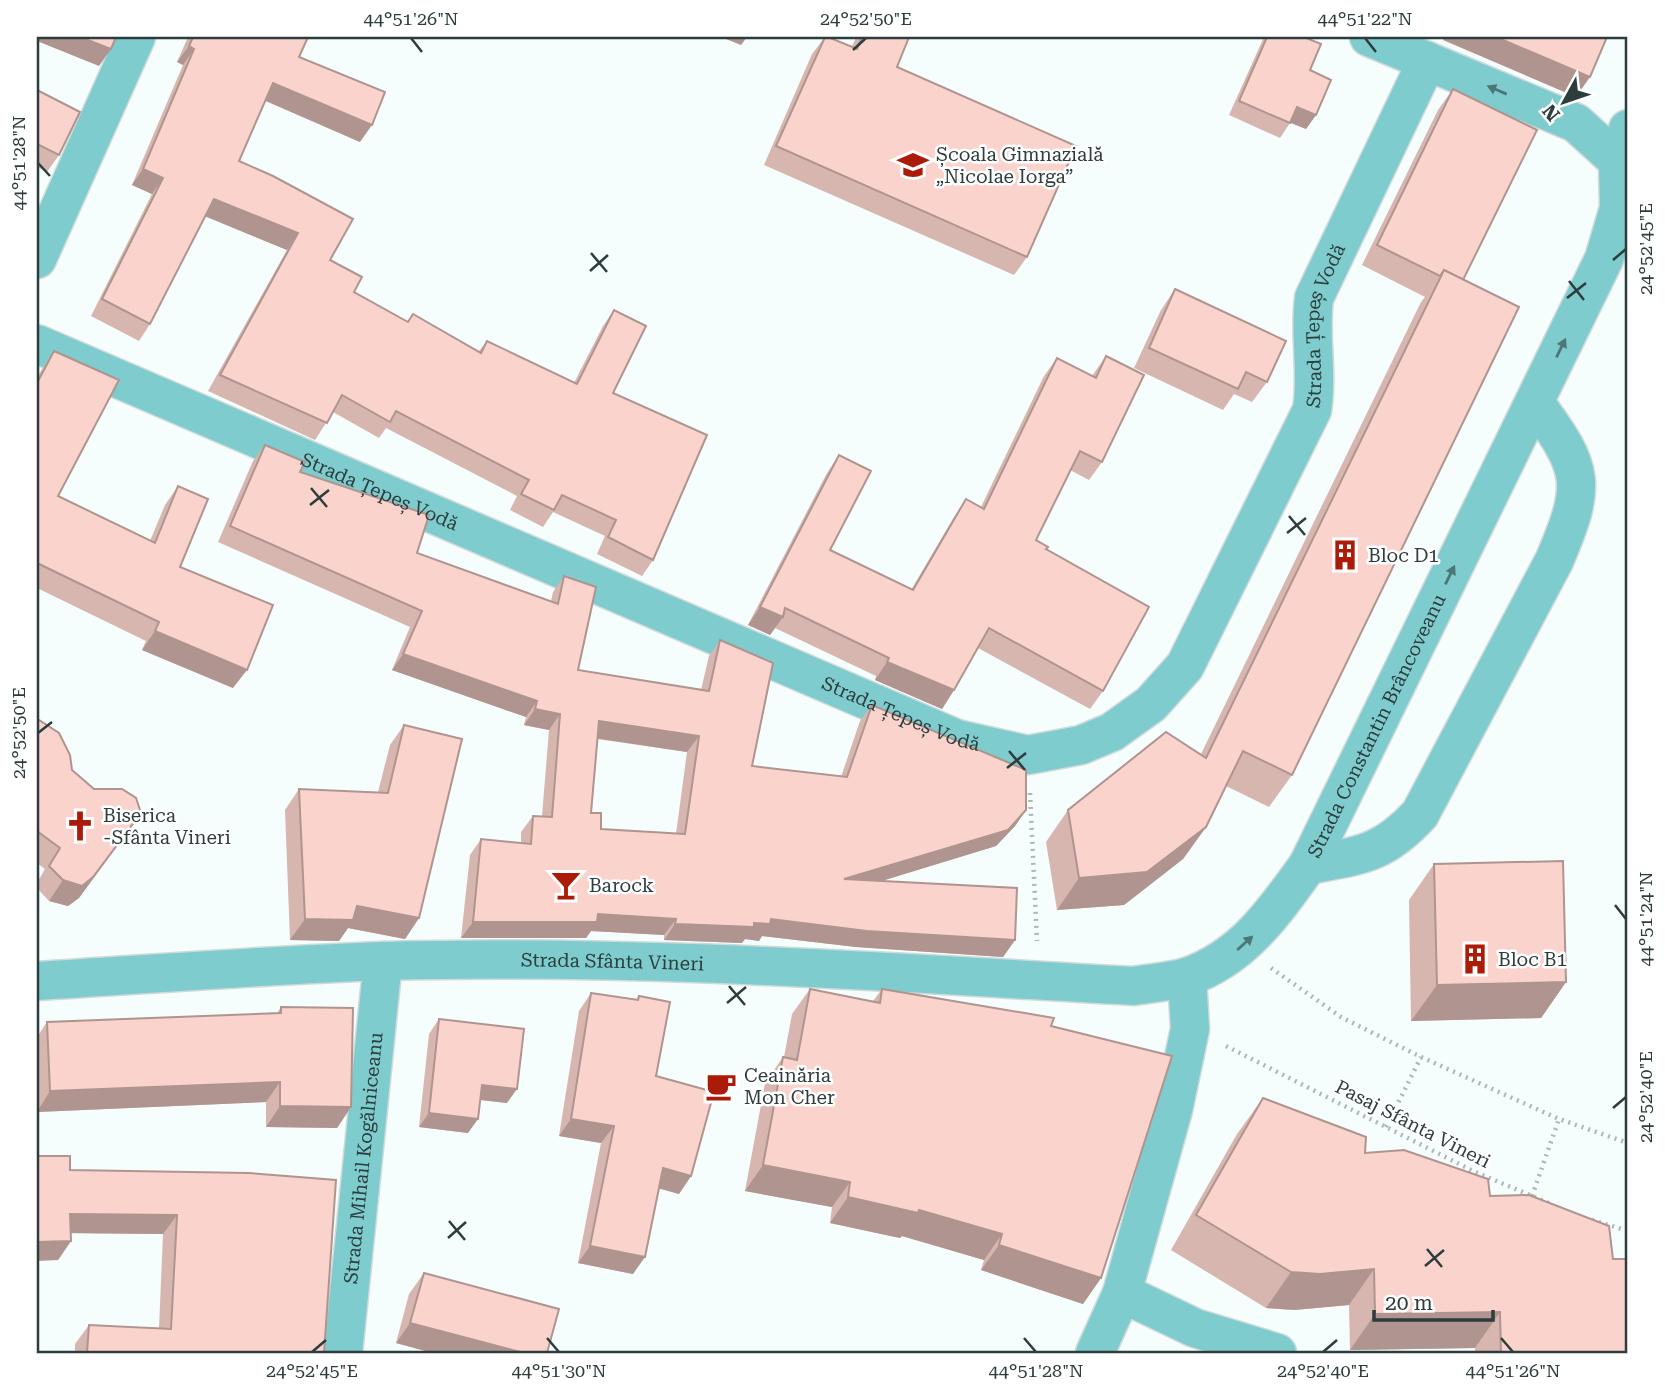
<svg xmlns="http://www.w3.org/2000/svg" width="1665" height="1390" font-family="'Roboto Serif',serif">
  <rect width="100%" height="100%" fill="#f5fdfd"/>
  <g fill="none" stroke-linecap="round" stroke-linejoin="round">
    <g stroke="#d1dada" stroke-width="41">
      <g id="minor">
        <path d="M1369,37L1576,123L1618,161"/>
        <path d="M37,259L136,37"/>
        <path id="s1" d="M37,344L957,739L1028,755L1081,745L1112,732L1151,704L1185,666L1312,410C1318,372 1309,336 1314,298L1427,61"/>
        <path d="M1308,865C1361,855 1382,855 1420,814L1554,561C1587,484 1585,470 1535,403"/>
        <path id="s2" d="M37,981C152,974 268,965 384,961C634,954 884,972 1133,986C1150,983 1170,982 1187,977C1244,957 1275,911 1308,865L1604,259L1619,208L1618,161L1628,129"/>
        <path d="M1122,1293L1195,1328L1277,1353"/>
        <path id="s3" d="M343,1353L383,961"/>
        <path d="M1095,1353L1122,1293L1173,1110L1190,1029L1187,977"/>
      </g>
    </g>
    <g stroke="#acb7b7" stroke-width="4.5" stroke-dasharray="2 5" stroke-linecap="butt">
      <path d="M1030,793L1037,941"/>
      <path d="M1271,968L1341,1017L1421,1057L1559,1119L1628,1143"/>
      <path d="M1226,1046L1475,1172L1551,1204"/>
      <path d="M1386,1127L1421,1057"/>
      <path d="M1532,1196L1559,1119"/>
      <path d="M1592,1220L1628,1231"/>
    </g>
    <use href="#minor" stroke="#7eccce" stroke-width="38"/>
  </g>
  <g fill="#d7b6af" fill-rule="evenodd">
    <path d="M188,37H308L299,57L360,142L265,100L239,161L330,260L354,292L407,322L413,314L479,351L487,341L574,383L603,326L614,310L613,393L653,560L642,576L597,554L605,536L553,512L543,527L510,510L517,496L386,428L379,438L333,412L315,440L208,391L287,250L205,216L150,324L139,341L91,316L152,194L132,185L183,65L177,62Z"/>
    <path d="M825,37L852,47L856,37H909L897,67L1027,257L1014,275L764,165L812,54Z"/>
    <path d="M1264,37H1304L1316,115L1306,129L1290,123L1280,138L1229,115Z"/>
    <path d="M1453,89L1463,280L1292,775L1269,807L1226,786L1206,827L1183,859L1124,905L1057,910L1046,842L1068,810L1201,754L1421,302L1425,297L1362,265L1438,110Z"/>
    <path d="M37,90L59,155L47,172L37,167Z"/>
    <path d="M1175,289L1267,382L1252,402L1234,394L1223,410L1134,368L1161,310Z"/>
    <path d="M54,351L58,496L150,541L165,505L178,486L180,567L233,688L142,650L146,641L37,588V377Z"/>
    <path d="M1106,356L1102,462L1089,480L1070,470L1036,540L1046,549L1103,691L1090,709L978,648L954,690L942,709L875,680L876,676L775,628L770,635L748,625L827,473L839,455L830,550L911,590L954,517L966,499L981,507L1044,376L1057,358L1092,376Z"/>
    <path d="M265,445L300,472L417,553L551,601L553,592L564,576L578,670L701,690L709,656L720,640L752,766L841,777L860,721L872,705L1026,810L1015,826L996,846L880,881L1015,940L1003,957L856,947L762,936L759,941L745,939L742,943L664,940V935L591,931L586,938H461L470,855L481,839L521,843V832L533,816H542L549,730L524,725L526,717L392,670L410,627L218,542L253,461ZM597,739L687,752L676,834L601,829L591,813Z"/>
    <path d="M37,720L72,770L94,789L141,813L79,898L68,906L49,901L37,888V883L45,869L37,863Z"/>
    <path d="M404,725L419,918L405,939L348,928L339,941L290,940L285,810L299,789L378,792L390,745Z"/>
    <path d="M1434,864L1566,982L1541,1018L1411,1021L1409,900Z"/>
    <path d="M810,989L873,1001L882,989L1051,1026L1101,1278L1083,1304L981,1270L984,1260L902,1236L900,1238L830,1223L832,1207L745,1191L765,1083L783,1057H784L792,1014Z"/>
    <path d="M591,993L636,1000L639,996L656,1076L691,1176L679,1194L659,1188L633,1274L578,1263L601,1143L559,1136L579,1011Z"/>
    <path d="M281,1007L351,1107L337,1128L266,1127V1102L37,1112V1037L47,1022L277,1013Z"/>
    <path d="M439,1019L507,1103L480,1100L468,1133L419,1127L429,1034Z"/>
    <path d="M1263,1098L1365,1153L1490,1196L1613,1259L1628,1353H1475V1348L1350,1350L1349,1305L1294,1310L1266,1308L1171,1250L1237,1134Z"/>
    <path d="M70,1170L249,1173L324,1353H75V1344L89,1325L159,1328L163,1234L71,1233V1241L58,1260Z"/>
    <path d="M424,1273L547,1353H433L396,1343L409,1294Z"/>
  </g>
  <g fill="#af948f">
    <path d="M37,37H80L111,49L99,66L37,41Z"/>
    <path d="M721,37H747L741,45Z"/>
    <path d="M1445,37H1496L1590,77L1576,97L1443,40Z"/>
    <path d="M189,46L194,49L183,65L177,62Z"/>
    <path d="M273,83L372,125L360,142L261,99Z"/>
    <path d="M1297,107L1316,115L1306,129L1287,121Z"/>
    <path d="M143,169L163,178L152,194L132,185Z"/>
    <path d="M214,199L298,233L287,250L202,215Z"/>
    <path d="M760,607L783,617L770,635L748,625Z"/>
    <path d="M155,631L247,670L233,688L142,650Z"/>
    <path d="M403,654L537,701L526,717L392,670Z"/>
    <path d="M887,662L954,690L942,709L875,680Z"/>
    <path d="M535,709L560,714L549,730L524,725Z"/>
    <path d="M599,721L699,736L687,752L588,737Z"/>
    <path d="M1026,810L1015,826L996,846L833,896L844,879Z"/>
    <path d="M141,813L79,898L68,906L49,901L63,880Z"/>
    <path d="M1206,827L1183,859L1124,905L1057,910L1079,878Z"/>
    <path d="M357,906L419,918L405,939L348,928L339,941L290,940L305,919Z"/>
    <path d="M598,914L676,919L664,935L591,931L586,938H461L473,922Z"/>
    <path d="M771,919L1015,940L1003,957L856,947L762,936L759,941L745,939L742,943L664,940L675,924L754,923Z"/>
    <path d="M1566,982L1541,1018L1411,1021L1437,985Z"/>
    <path d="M280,1082L266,1102L37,1112L50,1091Z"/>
    <path d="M482,1085L517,1089L507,1103L472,1099Z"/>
    <path d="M280,1106L351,1107L337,1128L266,1127Z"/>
    <path d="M429,1113L478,1119L468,1133L419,1127Z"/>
    <path d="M571,1119L614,1126L601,1143L559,1136Z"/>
    <path d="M763,1165L850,1182L832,1207L745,1191Z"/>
    <path d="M663,1168L691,1176L679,1194L650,1186Z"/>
    <path d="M848,1197L919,1210L1002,1234L984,1260L902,1236L900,1238L830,1223Z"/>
    <path d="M70,1214L177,1215L163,1234L57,1233Z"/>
    <path d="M71,1241L58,1260L37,1261V1242Z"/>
    <path d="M999,1245L1101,1278L1083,1304L981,1270Z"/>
    <path d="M590,1246L645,1257L633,1274L578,1263Z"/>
    <path d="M1374,1269L1349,1305L1294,1310L1266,1308L1291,1272Z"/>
    <path d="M1500,1312L1475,1348L1350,1350L1375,1314Z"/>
    <path d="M410,1323L524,1353H433L396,1343Z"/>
  </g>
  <g fill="#fad4cc" stroke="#af948f" stroke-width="2" fill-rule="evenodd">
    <path d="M80,37H116L111,49Z"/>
    <path d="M193,37H308L299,57L385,92L372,125L273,83L239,161L273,176L353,219L330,260L362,277L354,292L408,322L413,314L481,353L487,341L577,384L614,310L646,326L613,393L707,435L653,560L608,537L616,520L562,495L554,510L521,494L529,480L396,411L390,422L342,395L327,423L220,375L298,233L214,199L150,324L102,299L163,178L143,169L194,49L189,46Z"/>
    <path d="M825,37H828L857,49L862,37H909L897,67L1076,146L1027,257L776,146Z"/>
    <path d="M1267,37H1304L1321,44L1310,70L1331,80L1316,115L1297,107L1290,123L1239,101Z"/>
    <path d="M1496,37H1607L1590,77Z"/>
    <path d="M1453,89L1537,130L1463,280L1444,270L1440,276L1377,245Z"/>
    <path d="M37,90L80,112L59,155L37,144Z"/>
    <path d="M1444,270L1519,307L1292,775L1243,751L1206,827L1147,872L1079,878L1068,810L1166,732L1206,758Z"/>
    <path d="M1175,289L1286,341L1267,382L1246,372L1238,389L1149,348Z"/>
    <path d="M54,351L119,380L58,496L155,543L178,486L208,499L180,567L273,605L247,670L155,631L159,622L37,563V383Z"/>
    <path d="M1106,356L1144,375L1102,462L1080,451L1036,540L1048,547L1046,549L1149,607L1103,691L989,628L954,690L887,662L889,658L785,608L783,617L760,607L839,455L871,471L830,550L913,590L966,499L984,509L1057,358L1096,378Z"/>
    <path d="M265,445L305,462L300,472L429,515L417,553L558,604L564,576L596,587L578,670L709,691L720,640L773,663L752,766L847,777L872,705L1026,770V810L1008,830L844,879L1017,888L1015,940L867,931L771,919L770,924L754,923V927L675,924L676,919L598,914L597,922H473L481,839L531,844L533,816L552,817L560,714L535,709L537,701L403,654L422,611L230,526ZM599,721L699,736L685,834L601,829V813H591Z"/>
    <path d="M37,720H39L59,733L70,755L72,770L94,789H122L136,798L141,813L93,877L82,886L63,880L49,866L60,848L37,831Z"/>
    <path d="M404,725L462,739L419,918L357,906L353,920L305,919L299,789L388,793Z"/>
    <path d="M1563,861L1566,982L1437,985L1434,864Z"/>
    <path d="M810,989L880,1003L882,989L1054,1018L1051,1026L1172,1056L1101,1278L999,1245L1002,1234L919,1210L918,1213L848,1197L850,1182L763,1165L783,1057L797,1060Z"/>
    <path d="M591,993L638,1000L639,996L670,1002L656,1076L714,1092L691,1176L663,1168L645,1257L590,1246L614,1126L571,1119Z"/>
    <path d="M281,1007L353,1008L351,1107L280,1106V1082L50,1091L47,1022L281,1013Z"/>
    <path d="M439,1019L524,1029L517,1089L482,1085L478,1119L429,1113Z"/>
    <path d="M1263,1098L1366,1137L1365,1153L1404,1150L1488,1179L1490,1196L1529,1195L1609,1226L1613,1259H1628V1353H1501L1500,1312L1375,1314L1374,1269L1320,1274L1291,1272L1196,1215Z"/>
    <path d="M37,1156H70V1170L249,1173L336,1180L324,1353H87L89,1325L171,1329L177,1215L70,1214L71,1241L37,1242Z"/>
    <path d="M424,1273L559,1309L547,1353H524L410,1323Z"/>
  </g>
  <defs><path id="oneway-solid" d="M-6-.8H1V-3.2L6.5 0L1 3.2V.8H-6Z" transform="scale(1.75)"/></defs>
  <g fill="#4d7677">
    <use href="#oneway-solid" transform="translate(1497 90) rotate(-157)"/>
    <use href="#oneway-solid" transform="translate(1561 348) rotate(-64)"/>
    <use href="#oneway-solid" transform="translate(1450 575) rotate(-64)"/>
    <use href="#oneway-solid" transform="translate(1245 943) rotate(-42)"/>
  </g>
  <path fill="none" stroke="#2d3d3d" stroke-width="2.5" d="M411,38L422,52M1365,38L1376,52M853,50L866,38M38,163L50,176M591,253L607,272M1613,260L1626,249M590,271L608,255M1569,281L1584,300M1567,298L1586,283M311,488L327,507M310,505L329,490M1289,516L1305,535M1287,533L1306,518M38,733L52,722M1009,751L1025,770M1007,768L1026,753M1615,905L1626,919M729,986L745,1005M727,1003L746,987M1613,1108L1626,1097M449,1221L465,1240M448,1238L466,1222M1427,1249L1442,1267M1425,1266L1444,1250M547,1338L559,1352M1024,1338L1036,1352M1501,1338L1513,1352M312,1352L326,1340M1323,1352L1337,1340"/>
  <defs>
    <g id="school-bare" transform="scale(2.415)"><path d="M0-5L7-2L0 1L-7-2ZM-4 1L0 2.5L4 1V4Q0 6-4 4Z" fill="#ab1b07" stroke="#fff" stroke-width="2.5" paint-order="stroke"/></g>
    <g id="building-bare" transform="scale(2.415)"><path d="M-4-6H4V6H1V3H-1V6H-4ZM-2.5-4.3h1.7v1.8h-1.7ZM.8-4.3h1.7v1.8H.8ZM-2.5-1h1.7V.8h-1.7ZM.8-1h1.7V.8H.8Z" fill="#ab1b07" stroke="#fff" stroke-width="2.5" paint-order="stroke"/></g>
    <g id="church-bare" transform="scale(2.415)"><path d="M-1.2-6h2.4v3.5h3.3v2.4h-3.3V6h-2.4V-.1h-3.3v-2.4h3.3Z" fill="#ab1b07" stroke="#fff" stroke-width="2.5" paint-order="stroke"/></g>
    <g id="bar-bare" transform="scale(2.415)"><path d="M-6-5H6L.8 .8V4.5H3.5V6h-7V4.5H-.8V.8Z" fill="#ab1b07" stroke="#fff" stroke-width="2.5" paint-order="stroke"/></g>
    <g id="cafe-bare" transform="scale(2.415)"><path d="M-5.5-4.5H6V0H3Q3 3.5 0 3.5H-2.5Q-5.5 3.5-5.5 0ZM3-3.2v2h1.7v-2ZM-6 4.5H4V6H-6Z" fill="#ab1b07" stroke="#fff" stroke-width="2.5" paint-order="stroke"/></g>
  </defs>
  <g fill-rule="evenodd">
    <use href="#school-bare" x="913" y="165"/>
    <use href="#building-bare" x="1345" y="555"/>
    <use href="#church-bare" x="80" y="826"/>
    <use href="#bar-bare" x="566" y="885"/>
    <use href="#building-bare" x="1475" y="959"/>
    <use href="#cafe-bare" x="721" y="1086"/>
  </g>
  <g text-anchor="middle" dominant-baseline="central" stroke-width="5" stroke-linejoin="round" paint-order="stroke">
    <g font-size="19" fill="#2d3d3d" stroke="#fff" text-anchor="start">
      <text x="936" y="154">Școala Gimnazială<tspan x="936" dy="22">„Nicolae Iorga”</tspan></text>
      <text x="1368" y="555">Bloc D1</text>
      <text x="103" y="815">Biserica<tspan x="103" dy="22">-Sfânta Vineri</tspan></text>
      <text x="589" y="885">Barock</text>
      <text x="1498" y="959">Bloc B1</text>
      <text x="744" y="1075">Ceainăria<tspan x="744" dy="22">Mon Cher</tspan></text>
    </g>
    <g font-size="19" fill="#2d3d3d" stroke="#fff">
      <text stroke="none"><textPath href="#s1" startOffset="1633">Strada Țepeș Vodă</textPath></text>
      <text stroke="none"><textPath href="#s1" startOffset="373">Strada Țepeș Vodă</textPath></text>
      <text stroke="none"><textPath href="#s1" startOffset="940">Strada Țepeș Vodă</textPath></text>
      <text stroke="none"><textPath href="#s2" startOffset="1475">Strada Constantin Brâncoveanu</textPath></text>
      <text stroke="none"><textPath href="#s2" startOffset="576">Strada Sfânta Vineri</textPath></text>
      <text transform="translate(1413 1124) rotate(27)">Pasaj Sfânta Vineri</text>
      <text stroke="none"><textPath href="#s3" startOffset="196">Strada Mihail Kogălniceanu</textPath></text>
    </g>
  </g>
  <rect width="1665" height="1390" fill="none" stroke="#ffffff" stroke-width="77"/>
  <g transform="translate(1564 102) rotate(230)" stroke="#ffffff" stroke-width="5" paint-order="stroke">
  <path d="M0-5L12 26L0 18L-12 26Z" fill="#2d3d3d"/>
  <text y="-10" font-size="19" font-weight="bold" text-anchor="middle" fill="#2d3d3d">N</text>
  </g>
  <path d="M1374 1310v10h119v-10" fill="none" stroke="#2d3d3d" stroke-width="3.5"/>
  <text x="1385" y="1310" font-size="21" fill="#2d3d3d" stroke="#ffffff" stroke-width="5" paint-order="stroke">20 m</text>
  <rect x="38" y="38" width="1588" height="1314" fill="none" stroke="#2d3d3d" stroke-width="2.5"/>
  <g font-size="18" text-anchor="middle" fill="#2d3d3d">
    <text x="411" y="25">44°51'26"N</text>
    <text x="866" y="25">24°52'50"E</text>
    <text x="1365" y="25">44°51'22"N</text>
    <text transform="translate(19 163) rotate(-90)" y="6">44°51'28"N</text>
    <text transform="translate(1646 249) rotate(-90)" y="6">24°52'45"E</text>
    <text transform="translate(19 733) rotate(-90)" y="6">24°52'50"E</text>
    <text transform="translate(1646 919) rotate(-90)" y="6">44°51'24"N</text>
    <text transform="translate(1646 1097) rotate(-90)" y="6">24°52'40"E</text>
    <text x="312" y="1377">24°52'45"E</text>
    <text x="559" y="1377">44°51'30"N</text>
    <text x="1036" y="1377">44°51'28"N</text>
    <text x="1323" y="1377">24°52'40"E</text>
    <text x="1513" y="1377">44°51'26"N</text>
  </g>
</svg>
